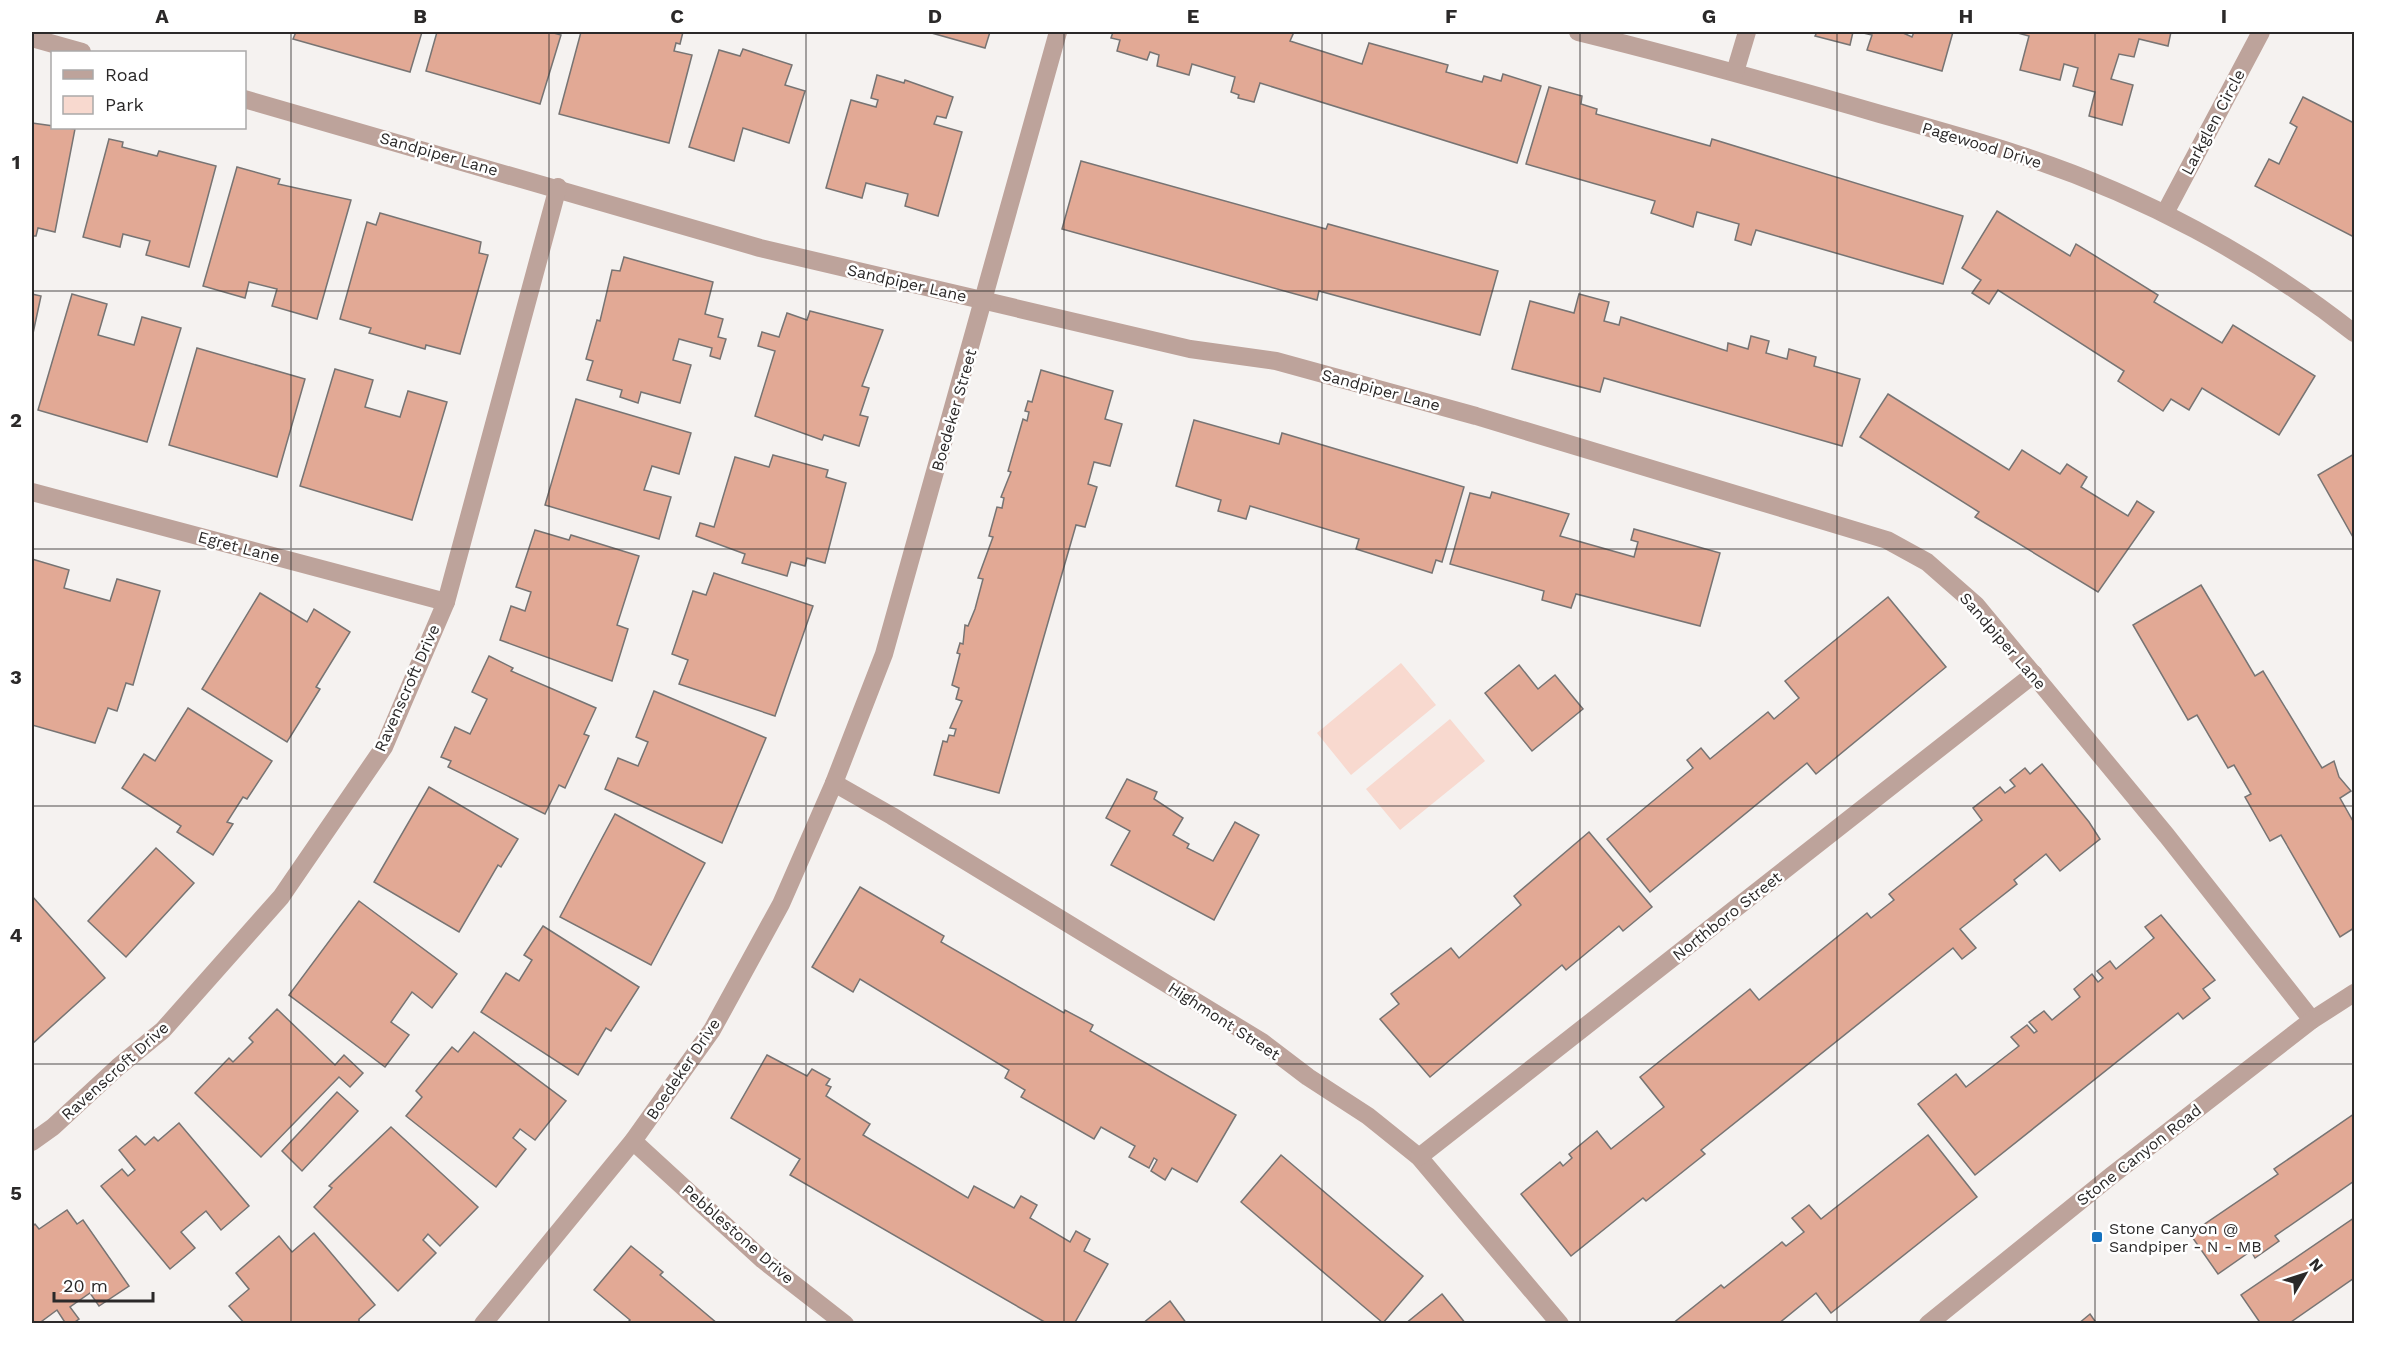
<svg xmlns="http://www.w3.org/2000/svg" width="2386" height="1355" font-family="'Work Sans',sans-serif">
  <rect width="100%" height="100%" fill="#f5f2f0"/>
  <g fill="#f8d9cf">
    <path d="M1401,663L1436,705L1351,775L1317,733Z"/>
    <path d="M1450,719L1485,761L1400,830L1366,789Z"/>
  </g>
  <g fill="#e2a995" stroke="#777473" stroke-width="1.5">
    <path d="M296,32H422L410,72L293,39Z"/>
    <path d="M437,32H550L561,35L540,104L426,71Z"/>
    <path d="M581,32H683L680,44L676,43L674,51L692,55L669,143L559,114Z"/>
    <path d="M928,32H990L985,48Z"/>
    <path d="M1113,32H1294L1290,41L1362,64L1369,43L1448,65L1446,72L1482,82L1484,76L1501,81L1503,74L1541,86L1517,163L1260,83L1254,102L1238,98L1239,95L1231,92L1235,77L1192,64L1189,75L1157,66L1159,55L1150,52L1147,60L1117,51L1120,40L1111,38Z"/>
    <path d="M1817,32H1853L1850,45L1815,36Z"/>
    <path d="M1859,32H1901L1912,37L1914,32H1953L1942,71L1867,50L1872,35Z"/>
    <path d="M2014,32H2171L2168,46L2139,39L2134,57L2119,54L2111,79L2133,85L2122,125L2089,116L2095,92L2073,86L2078,68L2064,64L2060,80L2020,70L2029,36Z"/>
    <path d="M743,49L792,65L785,85L805,91L789,143L743,128L734,161L689,147L719,50L740,56Z"/>
    <path d="M877,75L904,83L905,80L953,97L946,118L937,116L934,124L962,132L938,216L905,206L908,194L866,183L862,198L826,188L851,100L876,107L878,100L871,98Z"/>
    <path d="M1549,87L1582,96L1581,104L1597,109L1596,114L1710,146L1712,139L1963,216L1943,284L1756,230L1751,245L1735,240L1739,224L1697,212L1693,227L1651,213L1655,201L1526,164Z"/>
    <path d="M2303,97L2354,123V237L2255,186L2269,159L2279,164L2297,127L2290,123Z"/>
    <path d="M32,123L75,129L55,232L38,228L36,236H32Z"/>
    <path d="M109,139L123,142L122,147L157,156L159,151L216,166L189,267L146,255L150,241L123,234L120,247L83,237Z"/>
    <path d="M1081,161L1326,229L1328,224L1498,271L1480,335L1319,291L1317,300L1062,229Z"/>
    <path d="M237,167L280,179L278,184L351,200L317,319L272,306L277,289L249,282L245,298L203,286Z"/>
    <path d="M1997,211L2070,256L2076,244L2158,295L2154,302L2222,343L2233,325L2315,376L2279,435L2202,388L2189,410L2171,399L2163,411L2118,381L2124,371L1998,290L1989,304L1972,293L1981,280L1962,268Z"/>
    <path d="M380,213L481,242L479,253L488,255L460,354L426,345L425,349L369,333L371,328L340,319L367,222L376,225Z"/>
    <path d="M624,257L713,282L705,314L723,319L718,337L726,339L720,359L710,356L712,348L679,339L673,360L691,365L680,403L641,392L638,403L620,397L622,390L587,380L593,361L586,359L597,320L600,321L612,270L620,271Z"/>
    <path d="M32,294L41,296L32,338Z"/>
    <path d="M72,294L107,304L98,335L134,345L142,317L181,328L147,442L38,410Z"/>
    <path d="M1579,294L1609,302L1604,321L1619,325L1621,317L1727,351L1728,343L1748,349L1751,336L1769,341L1766,353L1787,359L1789,349L1816,357L1814,366L1860,379L1842,446L1604,378L1600,392L1512,369L1530,301L1574,313Z"/>
    <path d="M810,311L883,330L862,386L869,388L860,415L868,417L859,446L824,435L822,440L755,416L775,351L758,346L762,332L779,337L787,313L807,320Z"/>
    <path d="M197,348L305,379L277,477L169,445Z"/>
    <path d="M335,369L373,380L365,407L400,417L408,391L447,402L412,520L300,486Z"/>
    <path d="M1041,370L1113,391L1105,419L1122,424L1110,466L1094,462L1088,484L1097,487L1085,527L1076,525L999,793L934,775L943,741L947,742L949,735L954,736L956,729L950,728L962,701L956,699L959,688L952,685L960,654L957,653L960,643L963,644L965,625L968,626L975,609L983,579L978,578L993,537L989,536L997,507L1002,508L1004,498L1001,497L1011,472L1008,471L1023,419L1027,421L1029,412L1025,411L1028,401L1032,402Z"/>
    <path d="M1888,394L2009,470L2022,450L2060,474L2067,464L2087,477L2081,487L2128,516L2137,501L2154,512L2098,592L1975,517L1979,512L1860,437Z"/>
    <path d="M576,399L691,433L679,474L652,466L644,490L671,497L659,539L545,505Z"/>
    <path d="M1194,420L1279,444L1282,433L1464,487L1442,562L1436,560L1432,573L1356,549L1359,539L1250,506L1246,519L1218,511L1221,500L1176,486Z"/>
    <path d="M2354,454V539L2318,475Z"/>
    <path d="M773,455L828,470L826,477L846,483L825,563L807,558L805,566L791,562L787,576L742,563L745,554L696,536L700,523L714,527L735,457L769,467Z"/>
    <path d="M1492,492L1569,514L1560,536L1634,557L1638,542L1631,540L1634,529L1720,553L1700,626L1576,594L1571,608L1542,600L1544,591L1450,564L1470,493L1490,498Z"/>
    <path d="M535,530L569,540L571,535L639,556L617,625L628,629L612,681L500,640L511,606L525,611L531,592L516,587Z"/>
    <path d="M32,559L69,570L64,588L110,601L117,579L160,591L133,685L126,683L117,711L108,708L95,743L32,725Z"/>
    <path d="M714,573L813,606L775,716L679,684L688,660L672,654L693,591L706,595Z"/>
    <path d="M2201,585L2255,676L2263,671L2322,768L2334,761L2339,777L2351,791L2340,798L2354,823V928L2340,937L2281,835L2270,841L2245,797L2251,794L2234,765L2228,768L2197,715L2188,720L2133,625Z"/>
    <path d="M260,593L307,622L314,609L350,632L316,687L320,689L287,742L202,689Z"/>
    <path d="M1888,597L1946,667L1816,774L1807,763L1650,892L1607,839L1693,768L1687,760L1701,748L1710,759L1768,712L1774,719L1799,698L1785,681Z"/>
    <path d="M489,656L513,668L511,671L596,708L584,734L589,736L565,788L559,785L545,814L448,767L451,761L441,757L455,727L470,734L487,699L472,692Z"/>
    <path d="M1519,665L1538,689L1555,675L1583,709L1532,751L1485,693Z"/>
    <path d="M654,691L766,738L722,843L605,789L618,758L638,766L648,742L636,737Z"/>
    <path d="M188,708L272,761L247,799L243,797L227,822L233,824L213,855L177,832L181,826L122,788L144,754L155,761Z"/>
    <path d="M2042,764L2089,822L2100,839L2060,871L2046,854L2014,880L2017,884L1960,929L1976,948L1962,959L1953,948L1701,1150L1705,1154L1646,1201L1643,1198L1571,1256L1521,1194L1560,1162L1563,1166L1572,1158L1569,1154L1597,1131L1611,1149L1664,1107L1640,1077L1750,989L1759,1000L1867,913L1871,918L1894,900L1889,894L1982,820L1973,808L2000,787L2005,793L2015,786L2010,780L2025,768L2030,774Z"/>
    <path d="M1127,779L1157,792L1154,799L1183,818L1173,835L1189,844L1187,848L1213,861L1235,822L1259,835L1214,920L1111,865L1130,831L1106,818Z"/>
    <path d="M429,787L518,839L501,867L498,865L459,932L374,882Z"/>
    <path d="M615,814L705,863L651,965L560,917Z"/>
    <path d="M1589,832L1652,907L1623,931L1619,926L1566,970L1562,965L1430,1077L1380,1019L1399,1004L1391,994L1451,948L1459,958L1521,905L1514,896Z"/>
    <path d="M156,848L194,883L126,957L88,921Z"/>
    <path d="M860,887L944,936L941,942L1064,1013L1065,1010L1093,1025L1090,1031L1236,1115L1197,1182L1172,1168L1165,1180L1151,1171L1157,1160L1154,1158L1149,1168L1129,1157L1135,1146L1101,1127L1094,1139L1021,1097L1025,1090L1005,1078L1009,1070L860,979L853,992L812,967Z"/>
    <path d="M32,896L105,978L32,1044Z"/>
    <path d="M359,901L457,974L432,1008L412,992L391,1022L409,1035L385,1067L289,995Z"/>
    <path d="M2161,915L2215,980L2203,989L2210,998L2183,1019L2178,1013L1975,1175L1918,1104L1956,1074L1966,1087L2019,1046L2011,1037L2027,1025L2034,1033L2037,1031L2029,1022L2044,1011L2052,1020L2080,997L2074,989L2092,974L2098,982L2103,978L2097,971L2110,961L2116,969L2154,938L2145,927Z"/>
    <path d="M543,926L639,987L611,1031L606,1028L578,1075L481,1012L506,973L519,981L532,960L524,955Z"/>
    <path d="M277,1009L335,1065L344,1055L363,1073L350,1087L339,1077L261,1157L195,1093L229,1058L233,1062L253,1042L249,1038Z"/>
    <path d="M474,1032L566,1101L535,1140L520,1129L513,1138L526,1149L496,1187L406,1116L422,1097L416,1091L452,1047L458,1052Z"/>
    <path d="M767,1055L807,1076L812,1069L830,1079L826,1085L831,1087L826,1096L870,1124L863,1135L968,1198L974,1186L1014,1208L1021,1196L1037,1205L1030,1218L1070,1242L1076,1231L1090,1239L1084,1251L1108,1264L1074,1324H1048L790,1175L800,1159L731,1118Z"/>
    <path d="M337,1092L358,1111L302,1171L282,1151Z"/>
    <path d="M2354,1114V1181L2275,1236L2279,1241L2255,1258L2251,1251L2218,1274L2190,1234L2278,1174L2274,1169Z"/>
    <path d="M179,1123L249,1206L221,1230L206,1211L181,1232L195,1248L170,1269L101,1186L122,1169L128,1176L135,1170L119,1150L136,1136L145,1145L154,1137L158,1141Z"/>
    <path d="M391,1127L478,1207L440,1246L428,1234L423,1240L436,1253L398,1291L314,1207L332,1188L329,1186Z"/>
    <path d="M1928,1135L1977,1197L1831,1313L1816,1293L1778,1324H1672L1721,1285L1724,1288L1782,1242L1786,1246L1804,1232L1792,1218L1809,1205L1821,1219Z"/>
    <path d="M1281,1155L1423,1276L1383,1323L1241,1202Z"/>
    <path d="M67,1210L77,1224L83,1220L129,1286L99,1306L90,1293L70,1307L79,1319L72,1324H66L57,1310L38,1324H32V1227L35,1224L39,1229Z"/>
    <path d="M2354,1218V1278L2288,1324H2261L2241,1295Z"/>
    <path d="M314,1233L375,1305L359,1319V1324H245L229,1306L249,1289L236,1273L279,1236L292,1252Z"/>
    <path d="M631,1246L663,1272L660,1275L718,1324H626L630,1320L594,1290Z"/>
    <path d="M1442,1294L1466,1324H1405Z"/>
    <path d="M1170,1301L1187,1324H1142Z"/>
    <path d="M2090,1314L2097,1324H2078Z"/>
  </g>
  <g fill="none" stroke-linecap="round" stroke-linejoin="round">
    <g stroke="#bda39b" stroke-width="18">
      <path d="M1578,32C1679,57 1780,85 1880,114C1927,127 1974,140 2020,155C2140,194 2255,255 2354,333"/>
      <path d="M32,38L82,52"/>
      <path d="M1735,72L1747,32"/>
      <path d="M244,99L760,248L1190,349L1276,361L1476,416L1887,540L1927,562L1976,605L2167,836L2312,1020"/>
      <path d="M2165,213L2261,32"/>
      <path d="M32,492L446,602"/>
      <path d="M834,783L892,816L1262,1042L1308,1077L1368,1116L1419,1157L1560,1324"/>
      <path d="M633,1141L763,1260L845,1324"/>
      <path d="M32,1142L53,1127L118,1067L163,1030L281,897L384,747L446,602L558,187"/>
      <path d="M1419,1157L2034,674"/>
      <path d="M483,1324L633,1141L712,1030L781,904L834,783L884,654L1058,32"/>
      <path d="M1928,1324L2111,1176L2312,1020L2354,993"/>
    </g>
  </g>
  <path fill="none" stroke="#2b2929" stroke-width="1.5" stroke-opacity="0.55" d="M291,32V1324M549,32V1324M806,32V1324M1064,32V1324M1322,32V1324M1580,32V1324M1837,32V1324M2095,32V1324M32,291H2354M32,549H2354M32,806H2354M32,1064H2354"/>
  <rect fill="#1572bf" stroke="#fff" stroke-width="2" x="2091" y="1231" width="12" height="12" rx="3"/>
  <g text-anchor="middle" dominant-baseline="central" stroke-width="5" stroke-linejoin="round" paint-order="stroke">
    <g font-size="16" fill="#2b2929" stroke="#fff">
      <text transform="translate(2213 122) rotate(-62)">Larkglen Circle</text>
      <text transform="translate(1982 145) rotate(17)">Pagewood Drive</text>
      <text transform="translate(439 154) rotate(16)">Sandpiper Lane</text>
      <text transform="translate(907 283) rotate(13)">Sandpiper Lane</text>
      <text transform="translate(1381 390) rotate(15)">Sandpiper Lane</text>
      <text transform="translate(954 410) rotate(-74)">Boedeker Street</text>
      <text transform="translate(239 547) rotate(15)">Egret Lane</text>
      <text transform="translate(2003 641) rotate(49)">Sandpiper Lane</text>
      <text transform="translate(407 688) rotate(-66)">Ravenscroft Drive</text>
      <text transform="translate(1727 916) rotate(-38)">Northboro Street</text>
      <text transform="translate(1224 1021) rotate(33)">Highmont Street</text>
      <text transform="translate(683 1069) rotate(-56)">Boedeker Drive</text>
      <text transform="translate(115 1071) rotate(-42)">Ravenscroft Drive</text>
      <text transform="translate(2139 1155) rotate(-38)">Stone Canyon Road</text>
      <text transform="translate(738 1234) rotate(41)">Pebblestone Drive</text>
    </g>
    <g font-size="16" fill="#2b2929" stroke="#fff" text-anchor="start">
      <text x="2109" y="1228">Stone Canyon @<tspan x="2109" dy="18">Sandpiper - N - MB</tspan></text>
    </g>
  </g>
  <rect width="2386" height="1355" fill="none" stroke="#ffffff" stroke-width="66"/>
  <rect x="51" y="51" width="195" height="78" fill="#ffffff" stroke="#aaa9a9" stroke-width="1.5"/>
  <rect x="63" y="70" width="30" height="9" fill="#bda39b" stroke="#aaa9a9" stroke-width="1.5"/>
  <text x="105" y="81" font-size="18" fill="#2b2929">Road</text>
  <rect x="63" y="96" width="30" height="18" fill="#f8d9cf" stroke="#aaa9a9" stroke-width="1.5"/>
  <text x="105" y="111" font-size="18" fill="#2b2929">Park</text>
  <g transform="translate(2305 1274) rotate(51)" stroke="#ffffff" stroke-width="4.5" paint-order="stroke">
  <path d="M0-4.5L10 22L0 15L-10 22Z" fill="#2b2929"/>
  <text y="-9" font-size="16" font-weight="bold" text-anchor="middle" fill="#2b2929">N</text>
  </g>
  <path d="M54 1292v9h99v-9" fill="none" stroke="#2b2929" stroke-width="3"/>
  <text x="63" y="1292" font-size="18" fill="#2b2929" stroke="#ffffff" stroke-width="4.5" paint-order="stroke">20 m</text>
  <rect x="33" y="33" width="2320" height="1289" fill="none" stroke="#2b2929" stroke-width="2"/>
  <g font-size="20" text-anchor="middle" font-weight="bold" fill="#2b2929">
    <text x="162" y="23">A</text>
    <text x="420" y="23">B</text>
    <text x="677" y="23">C</text>
    <text x="935" y="23">D</text>
    <text x="1193" y="23">E</text>
    <text x="1451" y="23">F</text>
    <text x="1709" y="23">G</text>
    <text x="1966" y="23">H</text>
    <text x="2224" y="23">I</text>
    <text x="16" y="169">1</text>
    <text x="16" y="427">2</text>
    <text x="16" y="684">3</text>
    <text x="16" y="942">4</text>
    <text x="16" y="1200">5</text>
  </g>
</svg>
